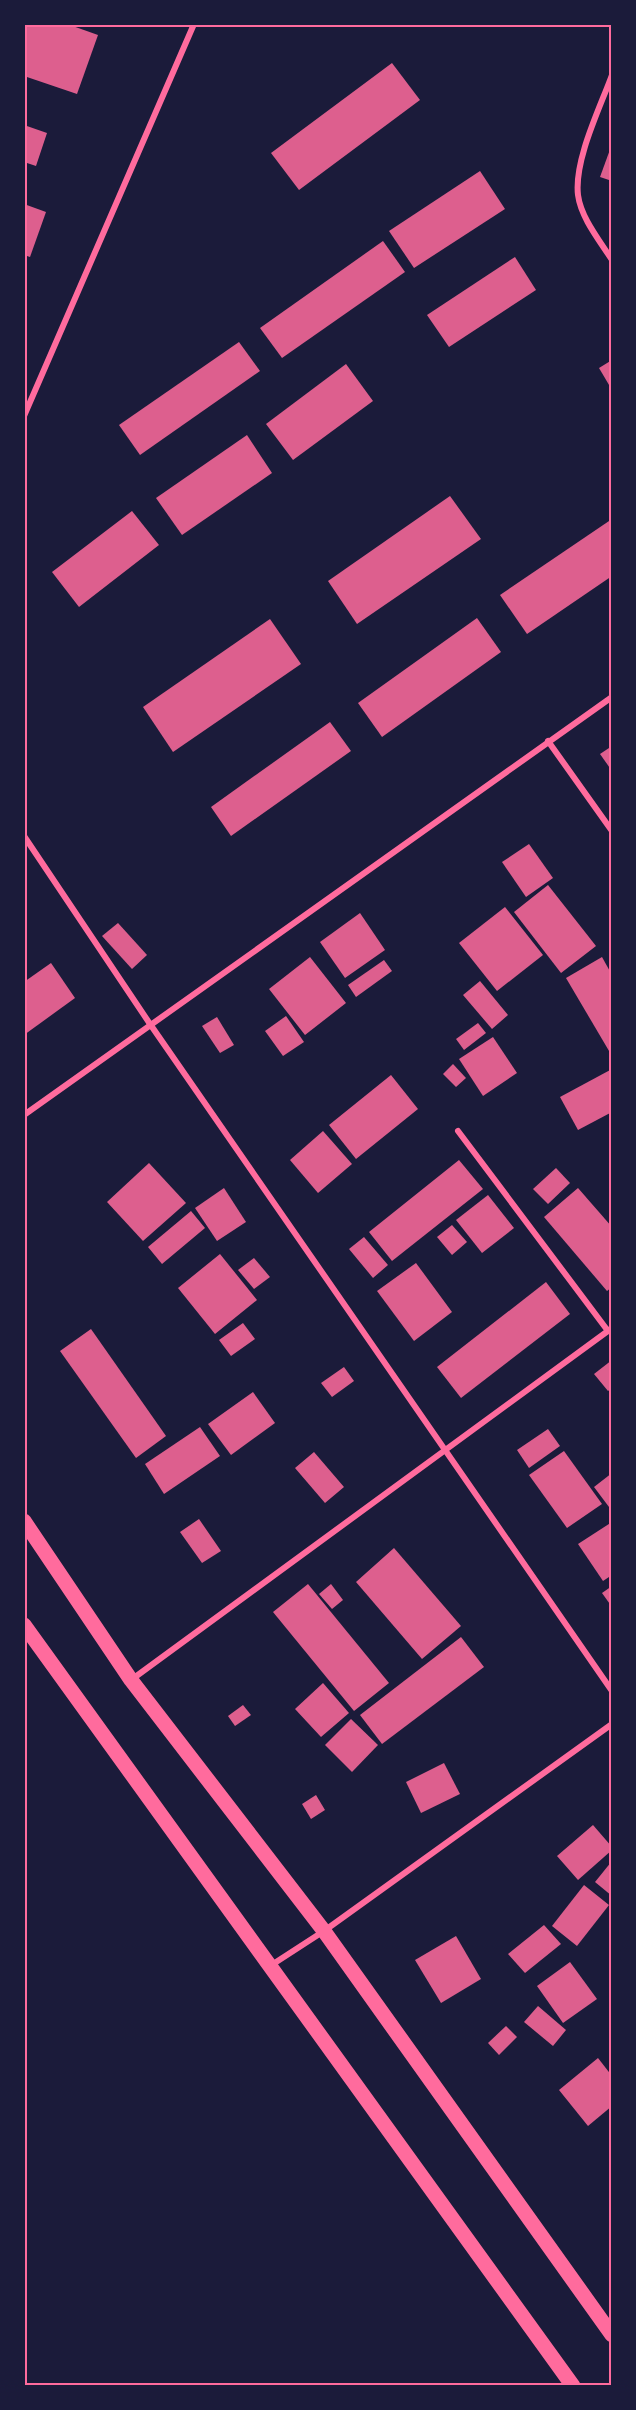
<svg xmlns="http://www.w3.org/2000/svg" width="636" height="2410" font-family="'Noto Sans',sans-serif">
  <rect width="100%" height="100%" fill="#1b1b3a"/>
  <g fill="#dd5f8e">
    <path d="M24,24H67L98,35L77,94L24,76Z"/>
    <path d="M392,63L420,100L299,190L271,153Z"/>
    <path d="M24,125L47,133L36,166L24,162Z"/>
    <path d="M612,144V181L600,177Z"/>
    <path d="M480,171L505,209L414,268L389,231Z"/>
    <path d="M24,204L46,212L30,257L24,255Z"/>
    <path d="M383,241L405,272L282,358L260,328Z"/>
    <path d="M515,257L536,290L449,347L427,315Z"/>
    <path d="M239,342L260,371L140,455L119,425Z"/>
    <path d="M612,360V390L599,368Z"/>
    <path d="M346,364L373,401L293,460L266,424Z"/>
    <path d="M247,435L272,473L182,535L156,498Z"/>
    <path d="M450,496L481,539L357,624L328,581Z"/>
    <path d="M132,511L159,545L79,607L52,572Z"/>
    <path d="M612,519V576L527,634L500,595Z"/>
    <path d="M477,618L501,652L382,737L358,703Z"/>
    <path d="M270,619L301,664L173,752L143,707Z"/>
    <path d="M330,722L351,751L231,836L211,807Z"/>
    <path d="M612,746V771L600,754Z"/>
    <path d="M529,844L553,878L526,897L502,862Z"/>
    <path d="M548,885L596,946L561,973L514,912Z"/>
    <path d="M505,907L543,955L497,991L459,943Z"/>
    <path d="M360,913L385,950L345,978L320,942Z"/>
    <path d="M118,923L147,955L132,969L102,936Z"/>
    <path d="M310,957L346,1003L305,1035L269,989Z"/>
    <path d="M602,957L612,975V1056L566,978Z"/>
    <path d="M384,960L392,971L356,997L348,985Z"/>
    <path d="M51,963L75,998L24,1035V982Z"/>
    <path d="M480,981L508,1015L492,1029L463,995Z"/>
    <path d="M286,1016L304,1042L283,1056L265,1031Z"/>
    <path d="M217,1017L234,1045L220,1053L202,1026Z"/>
    <path d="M478,1023L486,1033L464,1050L456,1039Z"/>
    <path d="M493,1037L517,1073L483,1096L459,1059Z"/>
    <path d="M453,1064L466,1078L456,1087L443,1074Z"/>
    <path d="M612,1069V1112L578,1130L560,1097Z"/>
    <path d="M391,1075L418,1109L356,1159L329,1125Z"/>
    <path d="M323,1131L352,1164L318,1193L290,1160Z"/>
    <path d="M459,1160L483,1189L392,1261L369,1232Z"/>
    <path d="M149,1163L186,1203L143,1241L107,1202Z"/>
    <path d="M556,1168L570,1183L548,1204L533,1189Z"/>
    <path d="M224,1188L246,1222L217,1241L195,1208Z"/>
    <path d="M578,1188L612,1227V1287L607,1291L544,1217Z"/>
    <path d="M488,1195L514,1228L482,1253L456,1220Z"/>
    <path d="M191,1211L205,1228L162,1264L148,1247Z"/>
    <path d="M452,1225L467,1242L452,1255L437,1237Z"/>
    <path d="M364,1237L388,1265L373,1278L349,1249Z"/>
    <path d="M220,1254L257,1300L215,1334L178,1288Z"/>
    <path d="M254,1258L270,1277L254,1289L238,1270Z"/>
    <path d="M416,1263L452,1312L414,1341L377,1291Z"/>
    <path d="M546,1282L570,1314L461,1398L437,1367Z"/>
    <path d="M243,1323L255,1339L231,1356L219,1340Z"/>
    <path d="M91,1329L166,1436L136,1458L60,1351Z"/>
    <path d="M612,1360V1388L608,1391L594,1374Z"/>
    <path d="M344,1367L354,1381L332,1397L321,1383Z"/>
    <path d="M253,1392L275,1423L231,1455L208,1424Z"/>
    <path d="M200,1427L220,1456L164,1494L145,1464Z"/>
    <path d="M548,1429L560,1446L529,1468L517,1450Z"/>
    <path d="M564,1451L602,1504L567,1528L529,1475Z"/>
    <path d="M314,1452L344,1487L325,1503L295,1468Z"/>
    <path d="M612,1473V1511L594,1487Z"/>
    <path d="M199,1519L221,1551L202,1563L180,1532Z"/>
    <path d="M612,1522V1575L603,1581L578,1544Z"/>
    <path d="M394,1548L461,1626L422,1659L356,1582Z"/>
    <path d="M308,1584L389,1683L354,1711L273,1612Z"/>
    <path d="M331,1584L343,1600L332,1609L319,1594Z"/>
    <path d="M612,1586V1607L602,1593Z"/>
    <path d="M461,1637L484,1667L382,1744L360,1715Z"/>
    <path d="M323,1683L349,1713L321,1737L295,1709Z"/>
    <path d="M243,1705L251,1715L235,1726L228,1716Z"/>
    <path d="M351,1719L378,1745L352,1772L325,1745Z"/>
    <path d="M444,1763L460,1794L421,1813L406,1782Z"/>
    <path d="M316,1795L325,1810L311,1819L302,1804Z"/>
    <path d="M593,1825L612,1847V1850L578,1880L557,1856Z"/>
    <path d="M612,1861V1896L595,1882Z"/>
    <path d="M584,1885L609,1905L577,1946L552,1926Z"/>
    <path d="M544,1925L561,1944L525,1973L508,1954Z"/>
    <path d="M456,1936L481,1979L441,2003L415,1960Z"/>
    <path d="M570,1962L597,1999L563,2023L537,1986Z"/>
    <path d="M538,2006L566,2030L553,2046L524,2022Z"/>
    <path d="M506,2026L517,2037L499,2055L488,2043Z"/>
    <path d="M598,2058L612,2076V2106L588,2126L559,2090Z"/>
  </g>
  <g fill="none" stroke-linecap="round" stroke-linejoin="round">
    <g stroke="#ff6b9d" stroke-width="6">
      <path d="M612,75C600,108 574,160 578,195C581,218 600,241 612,260"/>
      <path d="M24,416L194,24"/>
      <path d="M548,741L612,831"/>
      <path d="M24,836L150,1024L612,1691"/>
      <path d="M24,1115L612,697"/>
      <path d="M458,1131L608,1331"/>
      <path d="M131,1680L612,1328"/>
      <path d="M270,1966L324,1931L612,1724"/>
    </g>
    <g stroke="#ff6b9d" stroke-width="15">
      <path d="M24,1521L131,1680L324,1931L612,2335"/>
      <path d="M24,1625L573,2386"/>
    </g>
  </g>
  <rect width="636" height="2410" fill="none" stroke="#1b1b3a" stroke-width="51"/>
  <rect x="26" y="26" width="584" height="2358" fill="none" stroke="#ff6b9d" stroke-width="2"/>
</svg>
